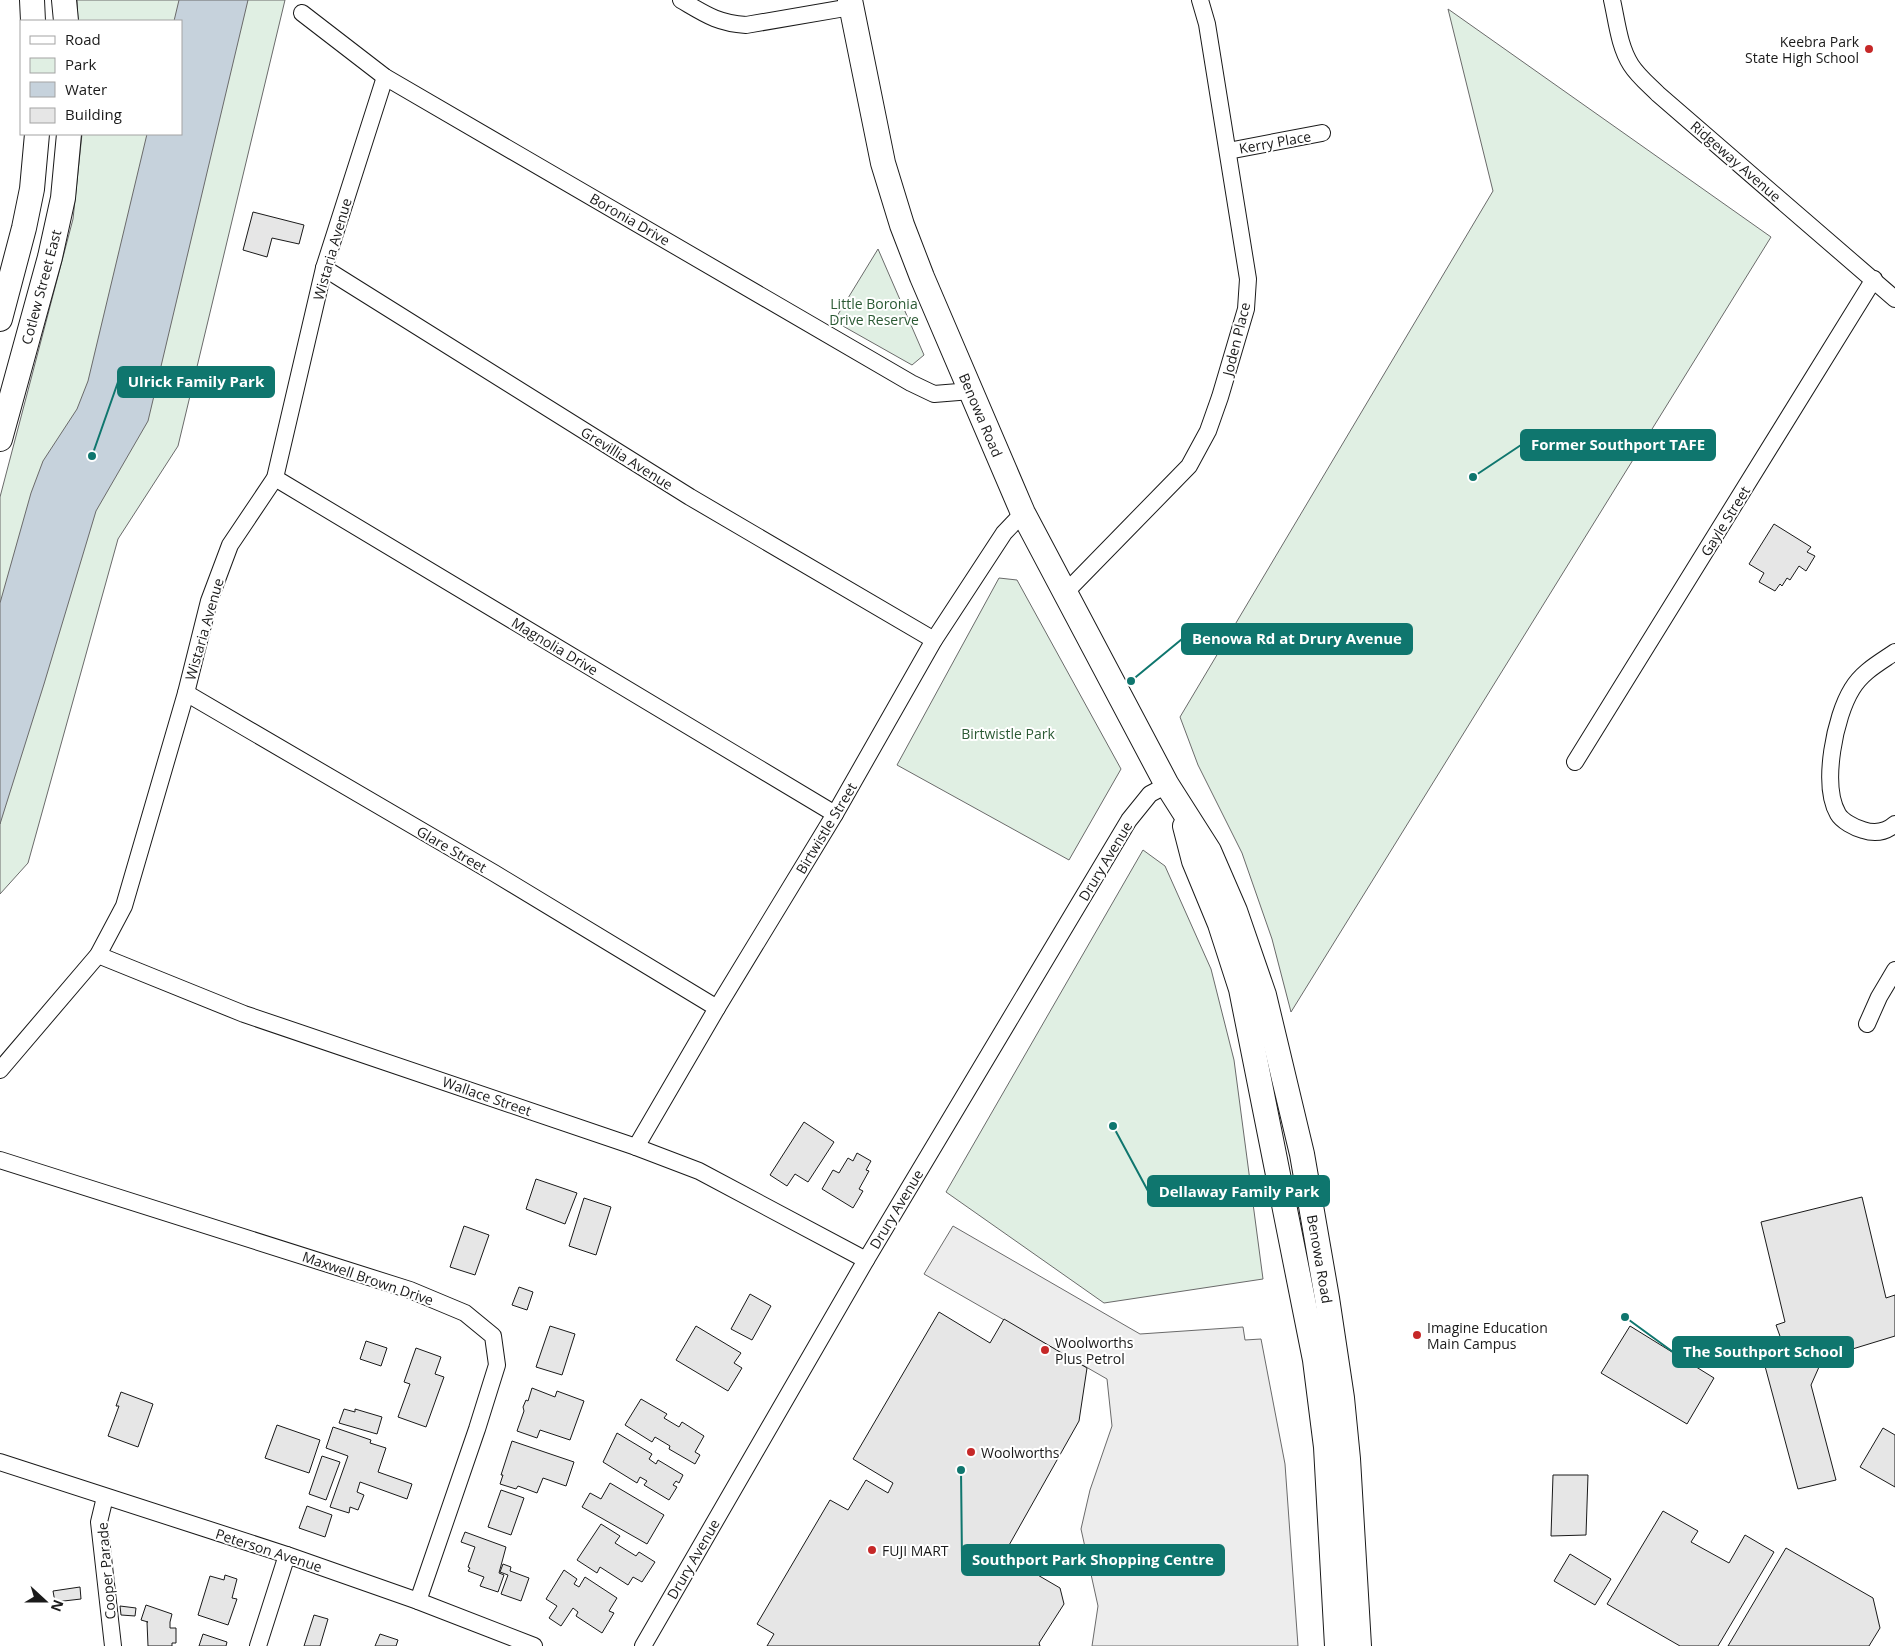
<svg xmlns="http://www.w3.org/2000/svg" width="1895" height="1646" font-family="'Open Sans',sans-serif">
  <rect width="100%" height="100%" fill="#fff"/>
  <g fill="#e0efe3" stroke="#6a6a6a">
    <path d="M77,0H285L178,446L118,539L28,863L0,894V497L73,219L82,134H181V21H78Z"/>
    <path d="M1448,9L1771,237L1291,1012L1272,939L1242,853L1198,765L1180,717L1493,191Z"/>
    <path d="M878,249L924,355L912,365L834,321Z"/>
    <path d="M999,578L1017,580L1121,769L1069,860L897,765Z"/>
    <path d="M1143,850L1165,866L1211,969L1234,1060L1263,1279L1104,1303L946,1192Z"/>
  </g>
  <path fill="#ededed" stroke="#6a6a6a" d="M953,1226L1140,1334L1243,1327L1245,1340L1261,1339L1285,1464L1298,1646H1092L1098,1606L1081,1529L1090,1490L1112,1426L1107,1379L924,1274Z"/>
  <path fill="#c6d2dc" stroke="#6a6a6a" d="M179,0H248L148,421L96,511L44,684L0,824V603L31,493L43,461L77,409L88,381L147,134H181V21H174Z"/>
  <g fill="#e6e6e6" stroke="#1a1a1a">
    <path d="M253,212L304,225L299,244L272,238L267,257L243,250Z"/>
    <path d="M1774,524L1811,547L1807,552L1815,556L1806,571L1799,566L1790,580L1787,578L1782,586L1780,584L1775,591L1759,582L1764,573L1749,564Z"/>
    <path d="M804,1122L834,1142L808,1182L795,1174L787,1186L770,1175Z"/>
    <path d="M857,1153L871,1161L866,1170L869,1171L859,1189L863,1191L853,1208L822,1189L833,1170L839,1173L848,1158L853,1161Z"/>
    <path d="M536,1179L577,1193L565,1224L526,1209Z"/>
    <path d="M1862,1197L1886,1298L1895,1295V1336L1823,1358L1811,1385L1836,1480L1798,1489L1762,1355L1773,1352L1781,1339L1776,1325L1785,1322L1761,1222Z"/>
    <path d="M584,1198L611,1207L596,1255L569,1246Z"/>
    <path d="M464,1226L489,1235L475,1275L450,1267Z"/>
    <path d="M519,1287L533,1292L527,1310L512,1305Z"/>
    <path d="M750,1294L771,1306L752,1340L731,1329Z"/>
    <path d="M939,1312L990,1343L1004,1319L1087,1368L1079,1421L1008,1547L1023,1554L1024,1567L1060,1588L1064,1604L1039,1643L1040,1646H767L774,1634L757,1624L830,1500L848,1510L866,1480L888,1493L893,1483L853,1459Z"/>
    <path d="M550,1326L575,1334L562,1375L536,1367Z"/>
    <path d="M696,1326L741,1353L734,1363L742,1368L728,1391L676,1360Z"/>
    <path d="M1630,1326L1714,1378L1687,1424L1601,1373Z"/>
    <path d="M366,1341L387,1348L381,1366L360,1359Z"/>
    <path d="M416,1348L441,1357L435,1374L444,1377L426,1427L398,1417L410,1384L404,1382Z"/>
    <path d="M532,1388L555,1397L557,1391L584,1401L570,1440L540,1430L537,1438L517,1431L524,1411L523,1407L526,1400L528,1401Z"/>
    <path d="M121,1392L153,1404L138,1447L108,1436L119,1406H116Z"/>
    <path d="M641,1399L667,1414L664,1418L679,1427L682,1422L704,1436L695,1452L700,1455L695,1464L669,1449L670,1446L655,1437L652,1442L625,1425Z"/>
    <path d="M344,1409L355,1412V1409L382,1417L377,1434L339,1423Z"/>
    <path d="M277,1425L320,1440L309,1473L265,1458Z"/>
    <path d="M333,1427L371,1440L370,1443L386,1448L378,1472L412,1484L407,1499L360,1482L357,1492L364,1495L358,1510L350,1507L349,1513L330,1507L348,1456L326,1448Z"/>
    <path d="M1883,1428L1895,1435V1487L1860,1467Z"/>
    <path d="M617,1433L652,1454L649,1459L656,1464L658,1460L683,1475L679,1483L676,1481L673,1485L677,1487L669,1500L644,1485L647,1481L640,1477L637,1483L603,1462Z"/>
    <path d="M512,1441L574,1462L566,1486L543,1478L537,1493L518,1486L516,1489L500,1484L503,1475H501Z"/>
    <path d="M322,1456L340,1462L326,1500L309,1494Z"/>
    <path d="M1553,1475H1588L1586,1535L1551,1536Z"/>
    <path d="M610,1483L664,1515L647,1544L582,1507L590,1493L601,1499Z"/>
    <path d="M501,1490L524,1498L511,1535L488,1527Z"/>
    <path d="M307,1506L332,1515L325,1537L299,1528Z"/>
    <path d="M1663,1511L1698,1531L1691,1542L1729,1563L1745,1535L1774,1552L1718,1646H1680L1607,1604Z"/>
    <path d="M601,1524L620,1536L615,1543L636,1556L639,1552L655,1562L642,1582L633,1577L628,1585L600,1567L597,1573L577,1560Z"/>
    <path d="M465,1532L506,1547L499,1573L504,1575L498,1592L480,1586L484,1577L468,1571L470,1568L468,1567L475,1547L461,1542Z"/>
    <path d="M1786,1548L1873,1598L1880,1628L1869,1646H1728Z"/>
    <path d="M1570,1554L1611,1579L1595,1605L1554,1581Z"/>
    <path d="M503,1564L511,1567L510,1571L529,1578L521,1601L501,1594L508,1575L500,1572Z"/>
    <path d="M564,1570L577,1579L574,1584L579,1587L585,1577L617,1598L609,1611L614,1613L602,1633L576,1616L578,1612L573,1608L561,1626L549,1618L557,1606L546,1599Z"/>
    <path d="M225,1575L237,1579L232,1598L237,1599L228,1625L198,1615L210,1576L224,1580Z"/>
    <path d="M80,1587L81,1599L55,1602L53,1591Z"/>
    <path d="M146,1605L172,1614L170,1622V1628H176V1643H172V1646H148L147,1622H148L141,1620Z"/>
    <path d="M120,1606L136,1608L135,1616L121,1615Z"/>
    <path d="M314,1615L328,1619L320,1646H304Z"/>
    <path d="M203,1634L227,1642L226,1646H199Z"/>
    <path d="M380,1634L398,1640L396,1646H375Z"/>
  </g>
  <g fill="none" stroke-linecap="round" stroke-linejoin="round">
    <g stroke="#1a1a1a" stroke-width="18">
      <g id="street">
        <path d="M681,0C705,14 717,23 746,25L851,7"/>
        <path d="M1612,0C1617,22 1619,46 1631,65C1638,76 1649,85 1658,94L1895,299"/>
        <path d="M302,13L385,77L911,383L934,394L971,391"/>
        <path d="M1228,151L1322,133"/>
        <path d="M324,268L690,497L934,640"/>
        <path d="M275,478L835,814"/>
        <path d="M1064,594L1189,466L1208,431L1220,397L1246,309L1248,279L1207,24L1200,0"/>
        <path d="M1895,652C1879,663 1862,672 1852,689C1835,716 1821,785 1838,814C1842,821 1855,828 1863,830C1875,834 1886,832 1895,824"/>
        <path d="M186,693L494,873L717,1008"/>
        <path d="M1575,762L1874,279"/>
        <path d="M98,955L244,1014L636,1147L699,1171L866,1260"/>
        <path d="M1867,1024L1879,997L1895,970"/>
        <path d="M0,1070L98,955L124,906L186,693L209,601L230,545L275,478L324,268L385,77"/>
        <path d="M636,1147L717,1008L835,814L934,640L1004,533L1023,513"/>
        <path d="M0,1160L410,1290L465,1313L493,1336L497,1365L477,1429L418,1601"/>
        <path d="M0,1462L287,1555L418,1601L534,1646"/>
        <path d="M105,1497L99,1522L113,1646"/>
        <path d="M258,1646L287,1555"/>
        <path d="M643,1646L866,1260L1129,820L1150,794L1167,785"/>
      </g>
    </g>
    <g stroke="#1a1a1a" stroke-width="26">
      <g id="secondary">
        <path d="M32,0L33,21"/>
        <path d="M64,0L66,21"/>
        <path d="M850,0L883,163L902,225L922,277L1023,513L1167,785L1209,851L1235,911L1264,995L1302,1154L1327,1298L1342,1398L1348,1459L1359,1646"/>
        <path d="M0,319L24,228L32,189L37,134"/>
        <path d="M0,439L50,257L63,198L69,134"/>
        <path d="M1185,826L1194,861L1220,924L1241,989L1315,1360L1326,1447L1337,1646"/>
      </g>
    </g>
    <use href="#street" stroke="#fff" stroke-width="16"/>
    <use href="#secondary" stroke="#fff" stroke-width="24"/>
  </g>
  <g fill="#c62828" stroke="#fff" stroke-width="2">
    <circle cx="1869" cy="49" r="5"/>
    <circle cx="1417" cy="1335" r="5"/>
    <circle cx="1045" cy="1350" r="5"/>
    <circle cx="971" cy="1452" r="5"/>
    <circle cx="872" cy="1550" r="5"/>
  </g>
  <g text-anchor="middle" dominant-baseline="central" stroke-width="4" stroke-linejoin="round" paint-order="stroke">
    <g font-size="14" fill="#1a1a1a" stroke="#fff" text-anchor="start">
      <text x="1859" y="41" text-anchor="end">Keebra Park<tspan x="1859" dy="16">State High School</tspan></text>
      <text x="1427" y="1327">Imagine Education<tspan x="1427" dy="16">Main Campus</tspan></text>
      <text x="1055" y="1342">Woolworths<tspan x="1055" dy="16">Plus Petrol</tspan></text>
      <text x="981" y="1452">Woolworths</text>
      <text x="882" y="1550">FUJI MART</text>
    </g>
    <g font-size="14" fill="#1a1a1a" stroke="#fff">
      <text transform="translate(1275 142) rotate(-10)">Kerry Place</text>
      <text transform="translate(1736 161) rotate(41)">Ridgeway Avenue</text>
      <text transform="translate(630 219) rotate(30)">Boronia Drive</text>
      <text transform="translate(332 249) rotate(-74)">Wistaria Avenue</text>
      <text transform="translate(41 287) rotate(-75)">Cotlew Street East</text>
      <text transform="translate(1236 339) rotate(-76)">Joden Place</text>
      <text transform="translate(981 415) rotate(67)">Benowa Road</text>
      <text transform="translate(627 458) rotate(32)">Grevillia Avenue</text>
      <text transform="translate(1725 521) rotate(-58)">Gayle Street</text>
      <text transform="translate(204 629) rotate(-74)">Wistaria Avenue</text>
      <text transform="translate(555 646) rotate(31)">Magnolia Drive</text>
      <text transform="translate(826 828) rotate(-59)">Birtwistle Street</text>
      <text transform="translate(452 849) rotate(30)">Glare Street</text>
      <text transform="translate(1105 861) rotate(-59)">Drury Avenue</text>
      <text transform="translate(487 1096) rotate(19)">Wallace Street</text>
      <text transform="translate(896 1209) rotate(-59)">Drury Avenue</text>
      <text transform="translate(1320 1259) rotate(80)">Benowa Road</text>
      <text transform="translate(368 1278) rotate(19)">Maxwell Brown Drive</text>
      <text transform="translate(269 1550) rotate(18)">Peterson Avenue</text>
      <text transform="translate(693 1559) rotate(-60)">Drury Avenue</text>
      <text transform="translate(106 1571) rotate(-95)">Cooper Parade</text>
    </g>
    <g font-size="14" fill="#2b5a34" stroke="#fff">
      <text x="874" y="303">Little Boronia<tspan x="874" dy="16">Drive Reserve</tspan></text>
      <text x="1008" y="733">Birtwistle Park</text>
    </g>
  </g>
  <path fill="none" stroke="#0f766e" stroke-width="2" d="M92 456L118 382M1473 477L1521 445M1131 681L1182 639M1113 1126L1148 1191M1625 1317L1673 1352M961 1470L962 1560"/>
  <g fill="#0f766e" stroke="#fff" stroke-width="2">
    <circle cx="92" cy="456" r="5"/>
    <circle cx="1473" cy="477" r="5"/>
    <circle cx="1131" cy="681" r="5"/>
    <circle cx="1113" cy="1126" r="5"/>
    <circle cx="1625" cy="1317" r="5"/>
    <circle cx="961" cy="1470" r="5"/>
  </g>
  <g fill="#0f766e" stroke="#0f766e" stroke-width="2">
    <rect x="118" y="367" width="156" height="30" rx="5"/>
    <rect x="1521" y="430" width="194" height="30" rx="5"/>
    <rect x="1182" y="624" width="230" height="30" rx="5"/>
    <rect x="1148" y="1176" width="181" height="30" rx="5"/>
    <rect x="1673" y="1337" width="180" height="30" rx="5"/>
    <rect x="962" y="1545" width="262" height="30" rx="5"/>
  </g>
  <g font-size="15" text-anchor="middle" font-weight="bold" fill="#fff">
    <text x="196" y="387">Ulrick Family Park</text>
    <text x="1618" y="450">Former Southport TAFE</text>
    <text x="1297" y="644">Benowa Rd at Drury Avenue</text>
    <text x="1239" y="1197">Dellaway Family Park</text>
    <text x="1763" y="1357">The Southport School</text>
    <text x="1093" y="1565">Southport Park Shopping Centre</text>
  </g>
  <rect x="20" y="20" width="162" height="115" fill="#ffffff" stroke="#a3a3a3"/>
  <rect x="30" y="36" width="25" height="8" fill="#ffffff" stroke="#a3a3a3"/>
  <text x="65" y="45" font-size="15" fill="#1a1a1a">Road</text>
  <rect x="30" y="58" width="25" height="15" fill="#e0efe3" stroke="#a3a3a3"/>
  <text x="65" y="70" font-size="15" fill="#1a1a1a">Park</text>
  <rect x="30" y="82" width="25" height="15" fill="#c6d2dc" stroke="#a3a3a3"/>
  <text x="65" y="95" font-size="15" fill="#1a1a1a">Water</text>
  <rect x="30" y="108" width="25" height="15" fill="#e6e6e6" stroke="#a3a3a3"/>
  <text x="65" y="120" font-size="15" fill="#1a1a1a">Building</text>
  <g transform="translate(45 1601) rotate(111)" stroke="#ffffff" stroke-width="4" paint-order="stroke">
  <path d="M0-4L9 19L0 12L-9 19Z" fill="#1a1a1a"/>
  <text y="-8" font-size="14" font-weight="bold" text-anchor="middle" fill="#1a1a1a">N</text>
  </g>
</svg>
